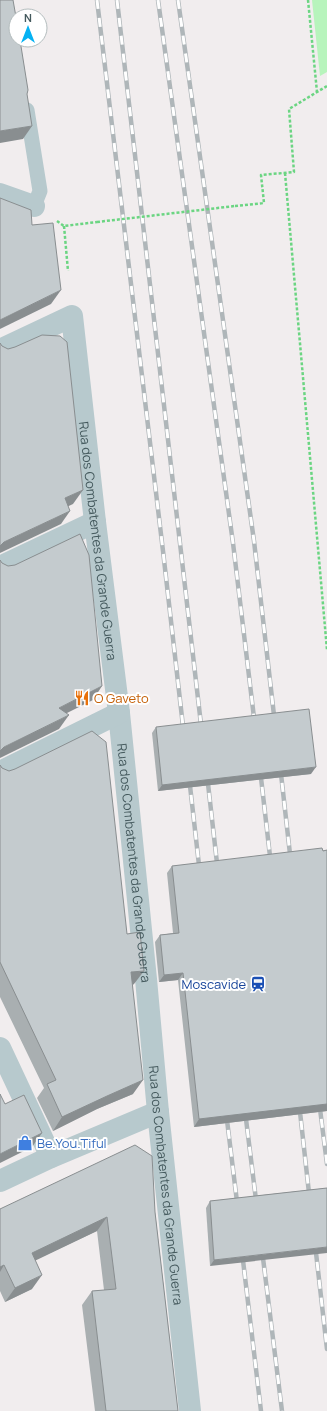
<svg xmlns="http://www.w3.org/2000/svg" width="327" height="1411" font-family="Manrope,sans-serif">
  <rect width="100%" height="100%" fill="#f1edee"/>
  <path fill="#b7f4bc" d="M312,0H327V72L320,76Z"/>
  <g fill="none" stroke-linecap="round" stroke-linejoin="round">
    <g stroke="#6bd582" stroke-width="2.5" stroke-dasharray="3 2" stroke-linecap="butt">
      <path d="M308,0L317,92"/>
      <path d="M285,173L327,650"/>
      <path d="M235,206L264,203L261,175L294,172L289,109L327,86"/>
      <path d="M57,221L64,226L97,222"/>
      <path d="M64,226L68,271"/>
    </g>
    <path stroke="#b7c9cd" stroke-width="15" d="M27,110L40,191L34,206"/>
    <g stroke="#b7c9cd" stroke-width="22">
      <path d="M0,194L34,206"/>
      <path id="s1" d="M0,350L72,316L95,522L119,713L146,979L158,1112L190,1411"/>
      <path d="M0,567L95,522"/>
      <path d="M0,772L119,713"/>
      <path d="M0,1048L51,1157"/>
      <path d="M0,1181L51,1157L158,1112"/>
    </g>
    <g stroke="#afb6b9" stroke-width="4.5">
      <g id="rail">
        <path d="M97,0L163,551L184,735"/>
        <path d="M117,0L202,733"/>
        <path d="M158,0L233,543L255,726"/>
        <path d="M178,0L254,541L275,724"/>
        <path d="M280,765L291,863"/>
        <path d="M260,769L271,865"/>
        <path d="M207,775L218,872"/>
        <path d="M189,777L200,874"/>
        <path d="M319,1101L327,1164"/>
        <path d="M299,1103L310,1202"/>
        <path d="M245,1111L257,1208"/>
        <path d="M226,1112L238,1210"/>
        <path d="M315,1244L327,1349"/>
        <path d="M262,1250L282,1411"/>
        <path d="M242,1252L261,1411"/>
      </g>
    </g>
    <use href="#rail" stroke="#fff" stroke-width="3" stroke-dasharray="9" stroke-linecap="butt"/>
    <path stroke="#6bd582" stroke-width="2.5" stroke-dasharray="3 2" stroke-linecap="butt" d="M97,222L235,206"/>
  </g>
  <g fill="#a9afb1">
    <path d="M156,727L311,774L158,791L152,733Z"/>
    <path d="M0,765L127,934L134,984L133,985V1094L97,1109L53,1131L37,1098L44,1088L0,997Z"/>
    <path d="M327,850V1111L194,1127L178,980L159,982L155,942L160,935L173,933L167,873L172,866Z"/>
    <path d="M327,1188L210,1266L206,1208L210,1201Z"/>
    <path d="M0,1209L155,1212L178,1411H95L82,1305L92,1291L104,1290L97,1231L35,1260L32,1289L5,1302L0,1291Z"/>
  </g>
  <g fill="#898e90">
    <path d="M32,126L23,139L0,143V131Z"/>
    <path d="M61,290L51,304L0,329V320Z"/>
    <path d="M83,490L73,504L56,512L65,498Z"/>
    <path d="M70,511L61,524L0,553V546L4,542Z"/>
    <path d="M102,686L93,700L49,722L59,708Z"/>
    <path d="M69,715L59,729L0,758V751L4,747Z"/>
    <path d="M316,767L311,774L158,791L162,785Z"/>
    <path d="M144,971L134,984L122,986L131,972Z"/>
    <path d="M183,973L178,980L159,982L164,975Z"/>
    <path d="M143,1080L133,1094L97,1109L53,1131L62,1117L107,1096Z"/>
    <path d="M327,1104V1111L194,1127L199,1119Z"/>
    <path d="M42,1133L32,1147L0,1163V1154Z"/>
    <path d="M107,1217L97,1231L22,1267L32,1253Z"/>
    <path d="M327,1247V1253L210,1266L214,1260Z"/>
    <path d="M4,1265L0,1272V1267Z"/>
    <path d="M42,1275L32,1289L5,1302L15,1288Z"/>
  </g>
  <g fill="#c4cbce" stroke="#898e90">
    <path d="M0,0H13L16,17V40H20L28,90L27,94L32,126L0,131Z"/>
    <path d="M0,198L31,210L32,225L53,223L61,290L0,320Z"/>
    <path d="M42,335L60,336L67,342L83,490L65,498L70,511L4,542L0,546V343L2,346L8,349L15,347Z"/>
    <path d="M80,534L89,555L102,686L59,708L69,715L4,747L0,751V560L2,563L8,566L15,565Z"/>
    <path d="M309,709L316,767L162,785L156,727Z"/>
    <path d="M92,731L106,742L127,934L140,932L144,971L131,972L143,1080L107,1096L62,1117L47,1084L56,1080L0,962V765L2,768L9,771L15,769Z"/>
    <path d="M322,848L323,851L327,850V1104L199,1119L183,973L164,975L160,935L179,933L172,866Z"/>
    <path d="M0,1094L5,1104L24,1095L42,1133L0,1154Z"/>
    <path d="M135,1145L152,1156L155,1212L178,1411H106L92,1291L116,1289L107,1217L32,1253L42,1275L15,1288L4,1265L0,1267V1209Z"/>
    <path d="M327,1188V1247L214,1260L210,1201Z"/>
  </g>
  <defs>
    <g id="restaurant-bare" transform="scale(1.2)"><path d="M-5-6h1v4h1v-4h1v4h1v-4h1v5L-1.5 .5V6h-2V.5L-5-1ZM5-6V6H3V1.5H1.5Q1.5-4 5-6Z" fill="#e8710a" stroke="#fff" stroke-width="2.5" paint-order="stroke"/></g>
    <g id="station-bare" transform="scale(1.2)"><path d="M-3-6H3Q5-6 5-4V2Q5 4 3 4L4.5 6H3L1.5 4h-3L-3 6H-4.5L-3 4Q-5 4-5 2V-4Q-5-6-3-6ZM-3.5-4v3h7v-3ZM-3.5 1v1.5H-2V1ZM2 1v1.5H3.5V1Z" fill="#1a4fb4" stroke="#fff" stroke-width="2.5" paint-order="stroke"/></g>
    <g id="shop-bare" transform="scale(1.2)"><path d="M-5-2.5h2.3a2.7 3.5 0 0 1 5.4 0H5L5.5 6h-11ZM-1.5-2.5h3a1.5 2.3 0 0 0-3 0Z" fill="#3f7fe0" stroke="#fff" stroke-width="2.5" paint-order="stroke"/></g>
  </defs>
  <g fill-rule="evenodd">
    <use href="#restaurant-bare" x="82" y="698"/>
    <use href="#station-bare" x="258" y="984"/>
    <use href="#shop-bare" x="25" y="1143"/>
  </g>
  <g text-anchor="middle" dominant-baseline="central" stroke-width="4" stroke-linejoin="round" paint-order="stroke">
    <g font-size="13" fill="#44595d" stroke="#fff">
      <text stroke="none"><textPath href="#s1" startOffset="306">Rua dos Combatentes da Grande Guerra</textPath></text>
      <text stroke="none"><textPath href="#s1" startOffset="630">Rua dos Combatentes da Grande Guerra</textPath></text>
      <text stroke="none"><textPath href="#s1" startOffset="954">Rua dos Combatentes da Grande Guerra</textPath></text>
    </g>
    <g font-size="13" fill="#c56008" stroke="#fff" text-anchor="start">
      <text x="94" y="698">O Gaveto</text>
    </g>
    <g font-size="13" fill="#164399" stroke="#fff" text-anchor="end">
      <text x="246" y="984">Moscavide</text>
    </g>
    <g font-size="13" fill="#366cbe" stroke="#fff" text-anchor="start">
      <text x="37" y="1143">Be.You.Tiful</text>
    </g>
  </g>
  <g transform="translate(28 28)"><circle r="19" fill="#ffffff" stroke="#b4bdbe"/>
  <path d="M0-3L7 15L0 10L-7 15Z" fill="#05b2f3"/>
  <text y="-6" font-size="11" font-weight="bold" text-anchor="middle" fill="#44595d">N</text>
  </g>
</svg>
